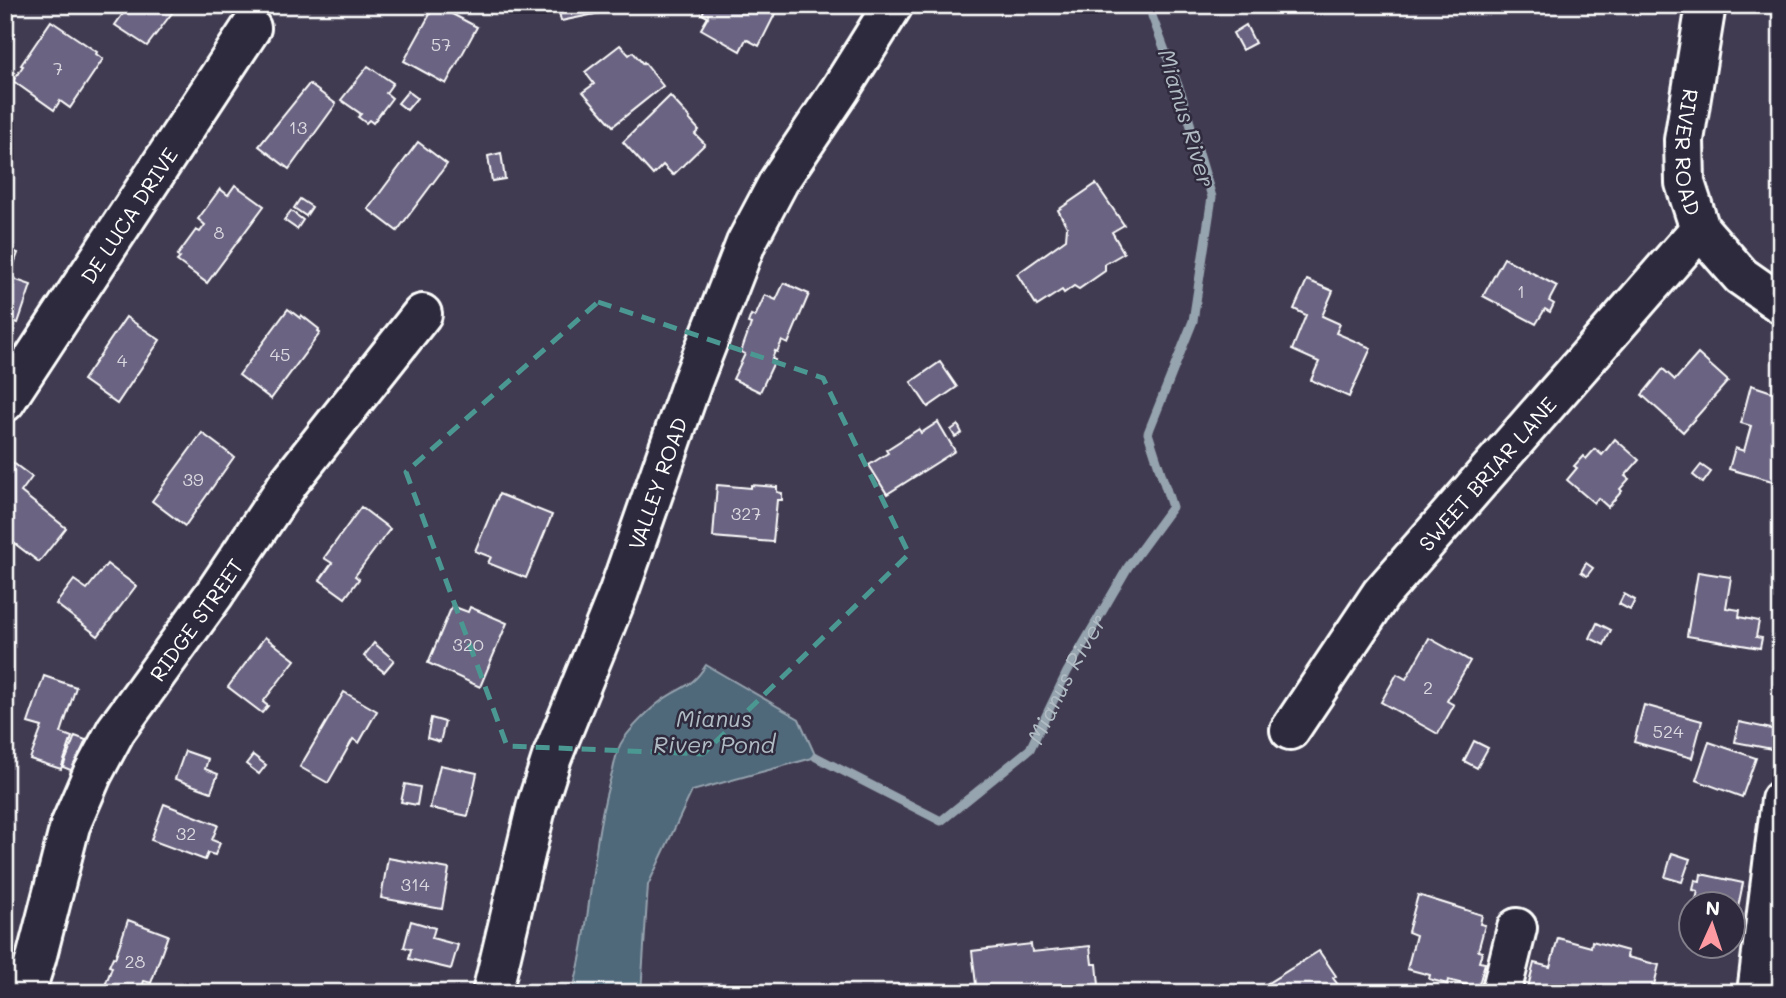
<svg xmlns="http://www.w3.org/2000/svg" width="1786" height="998" font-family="Mali,sans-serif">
  <rect width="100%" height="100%" fill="#413b51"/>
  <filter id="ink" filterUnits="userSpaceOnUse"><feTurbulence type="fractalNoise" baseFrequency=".0143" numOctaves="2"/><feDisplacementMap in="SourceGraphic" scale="14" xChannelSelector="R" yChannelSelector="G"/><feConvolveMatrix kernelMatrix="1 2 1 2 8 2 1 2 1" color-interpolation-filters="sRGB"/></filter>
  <g filter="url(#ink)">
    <path fill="#50677a" stroke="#96a4af" stroke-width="2" d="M706,665L799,719L816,757L692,791L648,885L641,993H572C593,920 590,843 613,770C615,761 617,748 623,740C630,729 650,709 661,701C681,686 691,689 706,665Z"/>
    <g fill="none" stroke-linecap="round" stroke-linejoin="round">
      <path stroke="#96a4af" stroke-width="9" id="s1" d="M816,757L941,821L1030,749L1067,672L1128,567L1172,507L1148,433L1193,321L1212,197L1182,96L1152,16V5"/>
    </g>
    <g fill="#6b6381" stroke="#fff" stroke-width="2">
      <path d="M129,5H178L147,46L115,25Z"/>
      <path d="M435,5L477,27L446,84L404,61Z"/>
      <path d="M543,5H603L605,12L561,21L558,8L544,11Z"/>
      <path d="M707,5H778L779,6L759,46L746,39L740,51L701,29L708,17L702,14Z"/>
      <path d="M1328,5H1408V8L1328,6Z"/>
      <path d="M51,21L97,52L96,54L103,59L70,108L60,101L54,110L13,81L23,66L21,65Z"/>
      <path d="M1246,25L1255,43L1242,50L1233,33Z"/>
      <path d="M620,45L629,55L633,52L643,64L644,62L663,86L613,126L583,92L594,84L585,72Z"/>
      <path d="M368,66L393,83L386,93L392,98L373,123L369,120L366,123L358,117L361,114L341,100Z"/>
      <path d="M309,84L336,104L289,169L259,146Z"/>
      <path d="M408,91L417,98L407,110L398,103Z"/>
      <path d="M670,96L690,118L689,119L699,130L695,134L705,144L673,175L663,165L653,175L623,142Z"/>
      <path d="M418,142L447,164L397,231L368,209Z"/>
      <path d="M501,153L505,179L492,181L488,156Z"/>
      <path d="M1096,184L1124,225L1112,232L1124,253L1105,264V271L1079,289L1074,286L1064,293L1062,290L1037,306L1017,274L1066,239L1067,227L1058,210Z"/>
      <path d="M235,185L264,206L207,283L177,261L180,258L177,256L196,230L200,232L205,225L198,219L220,189L228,195Z"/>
      <path d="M300,199L312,207L306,216L294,208Z"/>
      <path d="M291,211L303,220L297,229L284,220Z"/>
      <path d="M5,248L18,253L11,272L5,270Z"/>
      <path d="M1504,258L1557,286L1549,301L1554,304L1550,312L1545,309L1536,324L1483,296Z"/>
      <path d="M5,276L31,285L18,323L5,319Z"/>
      <path d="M1307,280L1333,291L1322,316L1340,324L1336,333L1371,348L1349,397L1311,380L1319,362L1292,350L1306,315L1294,309Z"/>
      <path d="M784,283L809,294L788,344L782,341L777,352L775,351L772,359L775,360L760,392L733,379L745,354L741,352L751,324L748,323L751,315L755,317L765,295L776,300Z"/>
      <path d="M288,309L300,318L301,315L319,329L318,331L320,333L271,399L239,375Z"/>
      <path d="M126,317L160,340L117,404L83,380Z"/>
      <path d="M1698,354L1728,381L1683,432L1642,395L1663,369L1675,380Z"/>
      <path d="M940,362L957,387L928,407L911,382Z"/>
      <path d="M1751,385L1781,395V408L1776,426L1781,427V465L1776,482L1729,469L1735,448L1744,451L1751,426L1741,423Z"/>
      <path d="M938,422L955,451L887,494L869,465L888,453L886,450L919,429L921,433Z"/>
      <path d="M958,425L962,433L955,437L951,430Z"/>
      <path d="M202,433L234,457L185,526L152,501Z"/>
      <path d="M1615,439L1639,460L1625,476L1629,479L1620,489L1622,491L1608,507L1598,498L1594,503L1567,480L1577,468L1574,466L1583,456L1586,459L1595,449L1602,455Z"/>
      <path d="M12,462L32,477L21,492L66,528L39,562L6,537L10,533L5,529V472Z"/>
      <path d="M1701,465L1711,472L1703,483L1693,475Z"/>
      <path d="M717,485L751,488V485L777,487V492L782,493V500H777L773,542L713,537Z"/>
      <path d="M499,494L552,515L526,578L488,563L491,557L475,551Z"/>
      <path d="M361,507L390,529L355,576L359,579L345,598L320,580L332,563L324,558Z"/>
      <path d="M1586,563L1593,568L1587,576L1581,572Z"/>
      <path d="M107,564L136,586L98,636L56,604L74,580L87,589Z"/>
      <path d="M1698,572L1731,577L1726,608L1740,610L1739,617L1759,621L1756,637L1762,638L1760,648L1687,636Z"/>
      <path d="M1624,594L1635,600L1630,610L1619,604Z"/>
      <path d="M452,606L468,612L470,607L507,623L480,687L428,663Z"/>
      <path d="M1597,623L1611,630L1604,645L1590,638Z"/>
      <path d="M265,637L295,660L263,702L268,706L262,713L228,687Z"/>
      <path d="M1429,638L1470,661L1447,701L1454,705L1438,734L1381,702L1397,674L1406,679Z"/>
      <path d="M374,643L394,660L384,672L364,656Z"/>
      <path d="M44,676L76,687L61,733L72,737L61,769L30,759L42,727L28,723Z"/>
      <path d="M344,692L377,711L359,743L353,739L328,783L300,767Z"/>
      <path d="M1644,705L1702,721L1692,758L1634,742Z"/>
      <path d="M431,718L445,722L440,742L427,738Z"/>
      <path d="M1739,722L1776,730L1772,749L1735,742Z"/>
      <path d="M75,736L86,740L73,771L63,767Z"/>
      <path d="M1474,741L1488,748L1477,768L1464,761Z"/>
      <path d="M1709,742L1756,758L1742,797L1696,780Z"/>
      <path d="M185,751L208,759L205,769L218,774L211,792L175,779Z"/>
      <path d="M253,755L266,765L259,774L246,764Z"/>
      <path d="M440,765L477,773L468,816L430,808Z"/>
      <path d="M405,784L420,787L417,805L401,802Z"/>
      <path d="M164,804L218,825L212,840L220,843L215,855L208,853L205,860L151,840Z"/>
      <path d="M1672,853L1690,859L1682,882L1665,877Z"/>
      <path d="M388,858L449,869L442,909L381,898Z"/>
      <path d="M1701,874L1743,883L1736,917L1734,916V904H1695L1698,891L1693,890L1695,880L1700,881Z"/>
      <path d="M1418,895L1482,915L1480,924L1485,925L1478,951L1482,952L1479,962L1485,963L1478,988L1448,980L1447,984L1429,979L1430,975L1407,969L1416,935L1408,932Z"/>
      <path d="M128,920L168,935L151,983L144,981L140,993H109L103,991L112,967L109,966L113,957L115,958Z"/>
      <path d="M411,921L435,928L432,938L458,945L451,969L409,959L411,949L404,947Z"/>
      <path d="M1558,938L1591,947L1592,941L1628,951L1627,957L1659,965L1652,993L1527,991L1534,963L1550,967Z"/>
      <path d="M1031,944L1032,952L1090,946L1092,964H1097L1099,985L1095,986L1096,993H977L972,951Z"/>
      <path d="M1319,951L1336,976L1333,978L1344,993H1252Z"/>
    </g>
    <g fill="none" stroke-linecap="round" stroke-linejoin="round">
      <g stroke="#fff" stroke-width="44">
        <g id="minor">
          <path id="s2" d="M1706,5L1684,140L1685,183L1700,229L1741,276L1781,304"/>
          <path id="s3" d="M5,402L251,28"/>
          <path id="s4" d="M1290,730L1381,594L1700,229"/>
          <path id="s5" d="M25,993L36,959L70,826L92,775L116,730L215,593L290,481L422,314"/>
          <path id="s6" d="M492,993L537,804L552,757L618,594L692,382L746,243L779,181L840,90L893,5"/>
          <path d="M1501,993L1517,928"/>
          <path d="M1757,993L1781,800"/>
        </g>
      </g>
      <use href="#minor" stroke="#2f2a3d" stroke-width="38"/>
    </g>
  </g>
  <path fill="none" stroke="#4b9892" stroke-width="5" stroke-dasharray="14 9" stroke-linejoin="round" d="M598,302L823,378L909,554L703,754L507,746L406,472Z"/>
  <g text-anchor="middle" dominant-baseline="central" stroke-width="5" stroke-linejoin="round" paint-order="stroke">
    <g font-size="18" fill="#dad8e0">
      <text x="441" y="44">57</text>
      <text x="58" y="68">7</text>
      <text x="298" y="127">13</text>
      <text x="219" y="232">8</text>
      <text x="1521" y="291">1</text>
      <text x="280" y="354">45</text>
      <text x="122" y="360">4</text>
      <text x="193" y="479">39</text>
      <text x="746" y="513">327</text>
      <text x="468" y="644">320</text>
      <text x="1428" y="687">2</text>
      <text x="1668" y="731">524</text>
      <text x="186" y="833">32</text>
      <text x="415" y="884">314</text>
      <text x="135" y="961">28</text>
    </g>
    <g font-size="21" fill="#fff" stroke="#2f2a3d">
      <text stroke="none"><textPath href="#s2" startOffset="149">RIVER ROAD</textPath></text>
      <text stroke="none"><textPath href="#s3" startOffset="224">DE LUCA DRIVE</textPath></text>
      <text stroke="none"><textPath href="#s4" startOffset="324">SWEET BRIAR LANE</textPath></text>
      <text stroke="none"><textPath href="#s6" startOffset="537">VALLEY ROAD</textPath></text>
      <text stroke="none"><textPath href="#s5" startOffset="416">RIDGE STREET</textPath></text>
    </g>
    <g font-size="23" font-style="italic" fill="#b0bbc3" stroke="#2f2a3d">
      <text transform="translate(1187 118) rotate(73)">Mianus River</text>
      <text stroke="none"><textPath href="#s1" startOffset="334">Mianus River</textPath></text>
      <text x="714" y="718">Mianus<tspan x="714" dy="26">River Pond</tspan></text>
    </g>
  </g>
  <rect width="1786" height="998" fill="none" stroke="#2f2a3d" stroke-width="28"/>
  <rect x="14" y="14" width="1758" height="970" fill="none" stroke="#fff" stroke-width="2.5" filter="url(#ink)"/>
  <g transform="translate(1712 925) rotate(3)"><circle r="33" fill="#2f2a3d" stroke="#827f8b" stroke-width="2"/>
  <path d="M0-5L12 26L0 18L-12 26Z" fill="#ff9aa2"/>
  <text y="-10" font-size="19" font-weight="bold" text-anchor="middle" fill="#ffffff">N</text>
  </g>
</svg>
